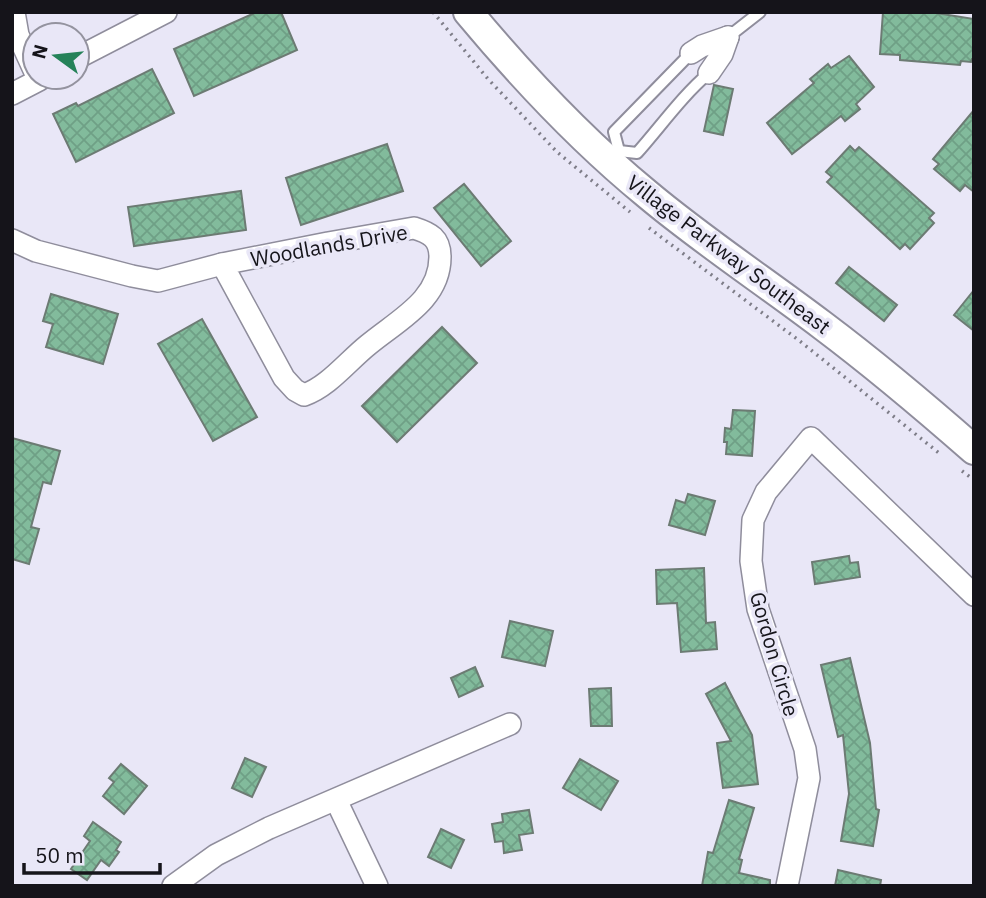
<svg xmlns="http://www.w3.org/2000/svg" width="986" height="898" font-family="'IBM Plex Sans',sans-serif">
  <defs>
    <pattern id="building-cross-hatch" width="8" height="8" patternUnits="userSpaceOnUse" patternTransform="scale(1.75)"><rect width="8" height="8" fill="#82bb9c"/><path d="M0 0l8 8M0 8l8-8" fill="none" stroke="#6fa086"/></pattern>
  </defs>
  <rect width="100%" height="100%" fill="#e9e7f7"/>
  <g fill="url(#building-cross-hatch)" stroke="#6c7b73" stroke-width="2">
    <path d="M257,12H281L297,50L194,96L174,49Z"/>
    <path d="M883,12H930L974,19V59H972L971,62L961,61L960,65L900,60V55L880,54Z"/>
    <path d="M849,56L874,87L856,104L860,109L845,121L841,116L792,154L767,123L814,83L810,79L828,64L831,68Z"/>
    <path d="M152,69L174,113L76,162L53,114L76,103L78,106Z"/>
    <path d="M714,85L733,89L723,135L704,131Z"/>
    <path d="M974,110V192L965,185L960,191L934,169L939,164L933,159Z"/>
    <path d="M387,144L403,191L301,225L286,178Z"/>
    <path d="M850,146L855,151L859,147L934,213L929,218L934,223L910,249L905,244L900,249L827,182L832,177L826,172Z"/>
    <path d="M464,184L511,241L481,266L434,208Z"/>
    <path d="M241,191L246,230L134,246L128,207Z"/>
    <path d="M849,267L897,305L884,321L836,283Z"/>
    <path d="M974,290V331L954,315Z"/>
    <path d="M51,294L118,314L103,364L46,347L53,324L43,321Z"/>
    <path d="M202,319L257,417L213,441L158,344Z"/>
    <path d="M442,327L477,363L397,442L362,406Z"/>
    <path d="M733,410L755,411L752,456L726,454L727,442H724L725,428L731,429Z"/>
    <path d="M12,438L60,451L51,484L43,482L31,527L39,529L29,564L12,559Z"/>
    <path d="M688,494L715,501L705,535L669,525L676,500L685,503Z"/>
    <path d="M849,556L850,563L858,562L860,577L815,584L812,562Z"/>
    <path d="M704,568L706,623L715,622L717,649L681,652L677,603L657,604L656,570Z"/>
    <path d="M510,621L553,631L545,666L502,657Z"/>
    <path d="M850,658L870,743L876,809L879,810L873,846L841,841L849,794L843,735L838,737L821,665Z"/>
    <path d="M475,667L483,686L459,697L451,678Z"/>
    <path d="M725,683L752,735L758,784L723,788L717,743L731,741L706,694Z"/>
    <path d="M611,688L612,726H591L589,689Z"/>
    <path d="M245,758L266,767L252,797L232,788Z"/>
    <path d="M580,759L618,781L601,810L563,788Z"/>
    <path d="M121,764L147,786L124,814L103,796L114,782L109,778Z"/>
    <path d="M729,800L754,808L739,859L742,860L739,873L770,880V886H702L708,852L713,853Z"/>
    <path d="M529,810L533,833L519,835L522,850L504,853L503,841L495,842L492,824L503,822L502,814Z"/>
    <path d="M93,822L121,842L116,850L119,852L109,866L101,860L87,880L71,869L90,841L84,836Z"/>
    <path d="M441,829L464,840L451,868L428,857Z"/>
    <path d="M838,870L881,880L880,886H835Z"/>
  </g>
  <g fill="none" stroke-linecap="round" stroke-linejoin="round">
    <g stroke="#8f8d9c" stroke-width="14">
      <g id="service">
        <path d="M728,37L760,12"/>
        <path d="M619,151L614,132L691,53"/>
        <path d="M611,159L619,151L637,153C661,126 682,96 709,73"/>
      </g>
    </g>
    <g stroke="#8f8d9c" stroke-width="24">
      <g id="minor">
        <path d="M14,12L18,35L35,72"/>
        <path d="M691,53L702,46L728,37"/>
        <path d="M77,58L166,12"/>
        <path d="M709,73L722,54L728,37"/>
        <path d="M12,94L39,80"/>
        <path d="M414,228C430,233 440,238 440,257C440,300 398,320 368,345C348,361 328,387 304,395L295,390L284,378L222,264L328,243Z"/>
        <path d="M12,240L36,251L132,276L158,281L222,264"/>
        <path d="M336,800L377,886"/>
        <path d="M173,886L216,855L269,828L510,724"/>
        <path d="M787,886L809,778L805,749L758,609L751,561L753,520L766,492L811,438L974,595"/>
      </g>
    </g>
    <g stroke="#8f8d9c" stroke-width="32">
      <path id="tertiary" d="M468,12C523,78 581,140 647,194C703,241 764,281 822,325C874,364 925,407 974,450"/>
    </g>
    <g stroke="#7e7d88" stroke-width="3.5" stroke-dasharray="2 5" stroke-linecap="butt">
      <path d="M433,12L488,79L557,152L630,212"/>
      <path d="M649,228L801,342L939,453"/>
      <path d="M962,471L974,480"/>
    </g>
    <use href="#service" stroke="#fff" stroke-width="10"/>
    <use href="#minor" stroke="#fff" stroke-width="21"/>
    <use href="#tertiary" stroke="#fff" stroke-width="28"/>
  </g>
  <g text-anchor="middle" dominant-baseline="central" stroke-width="7" stroke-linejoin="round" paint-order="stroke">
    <g font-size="21" fill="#15141a" stroke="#e9e7f7">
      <text transform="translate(329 245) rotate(-10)">Woodlands Drive</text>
      <text transform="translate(729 254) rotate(37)">Village Parkway Southeast</text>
      <text transform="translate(775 654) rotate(74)">Gordon Circle</text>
    </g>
  </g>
  <rect width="986" height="898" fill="none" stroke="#15141a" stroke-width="28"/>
  <g transform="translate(56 56) rotate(285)"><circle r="33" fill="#e9e7f7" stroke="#94939f" stroke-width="2"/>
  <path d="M0-5L12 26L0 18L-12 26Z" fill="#258259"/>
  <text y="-10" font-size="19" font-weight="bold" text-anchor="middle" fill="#15141a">N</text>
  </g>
  <path d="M24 863v10h136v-10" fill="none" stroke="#15141a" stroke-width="3.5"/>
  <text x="35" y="863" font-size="21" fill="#15141a" stroke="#e9e7f7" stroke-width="5" paint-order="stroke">50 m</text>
</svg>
